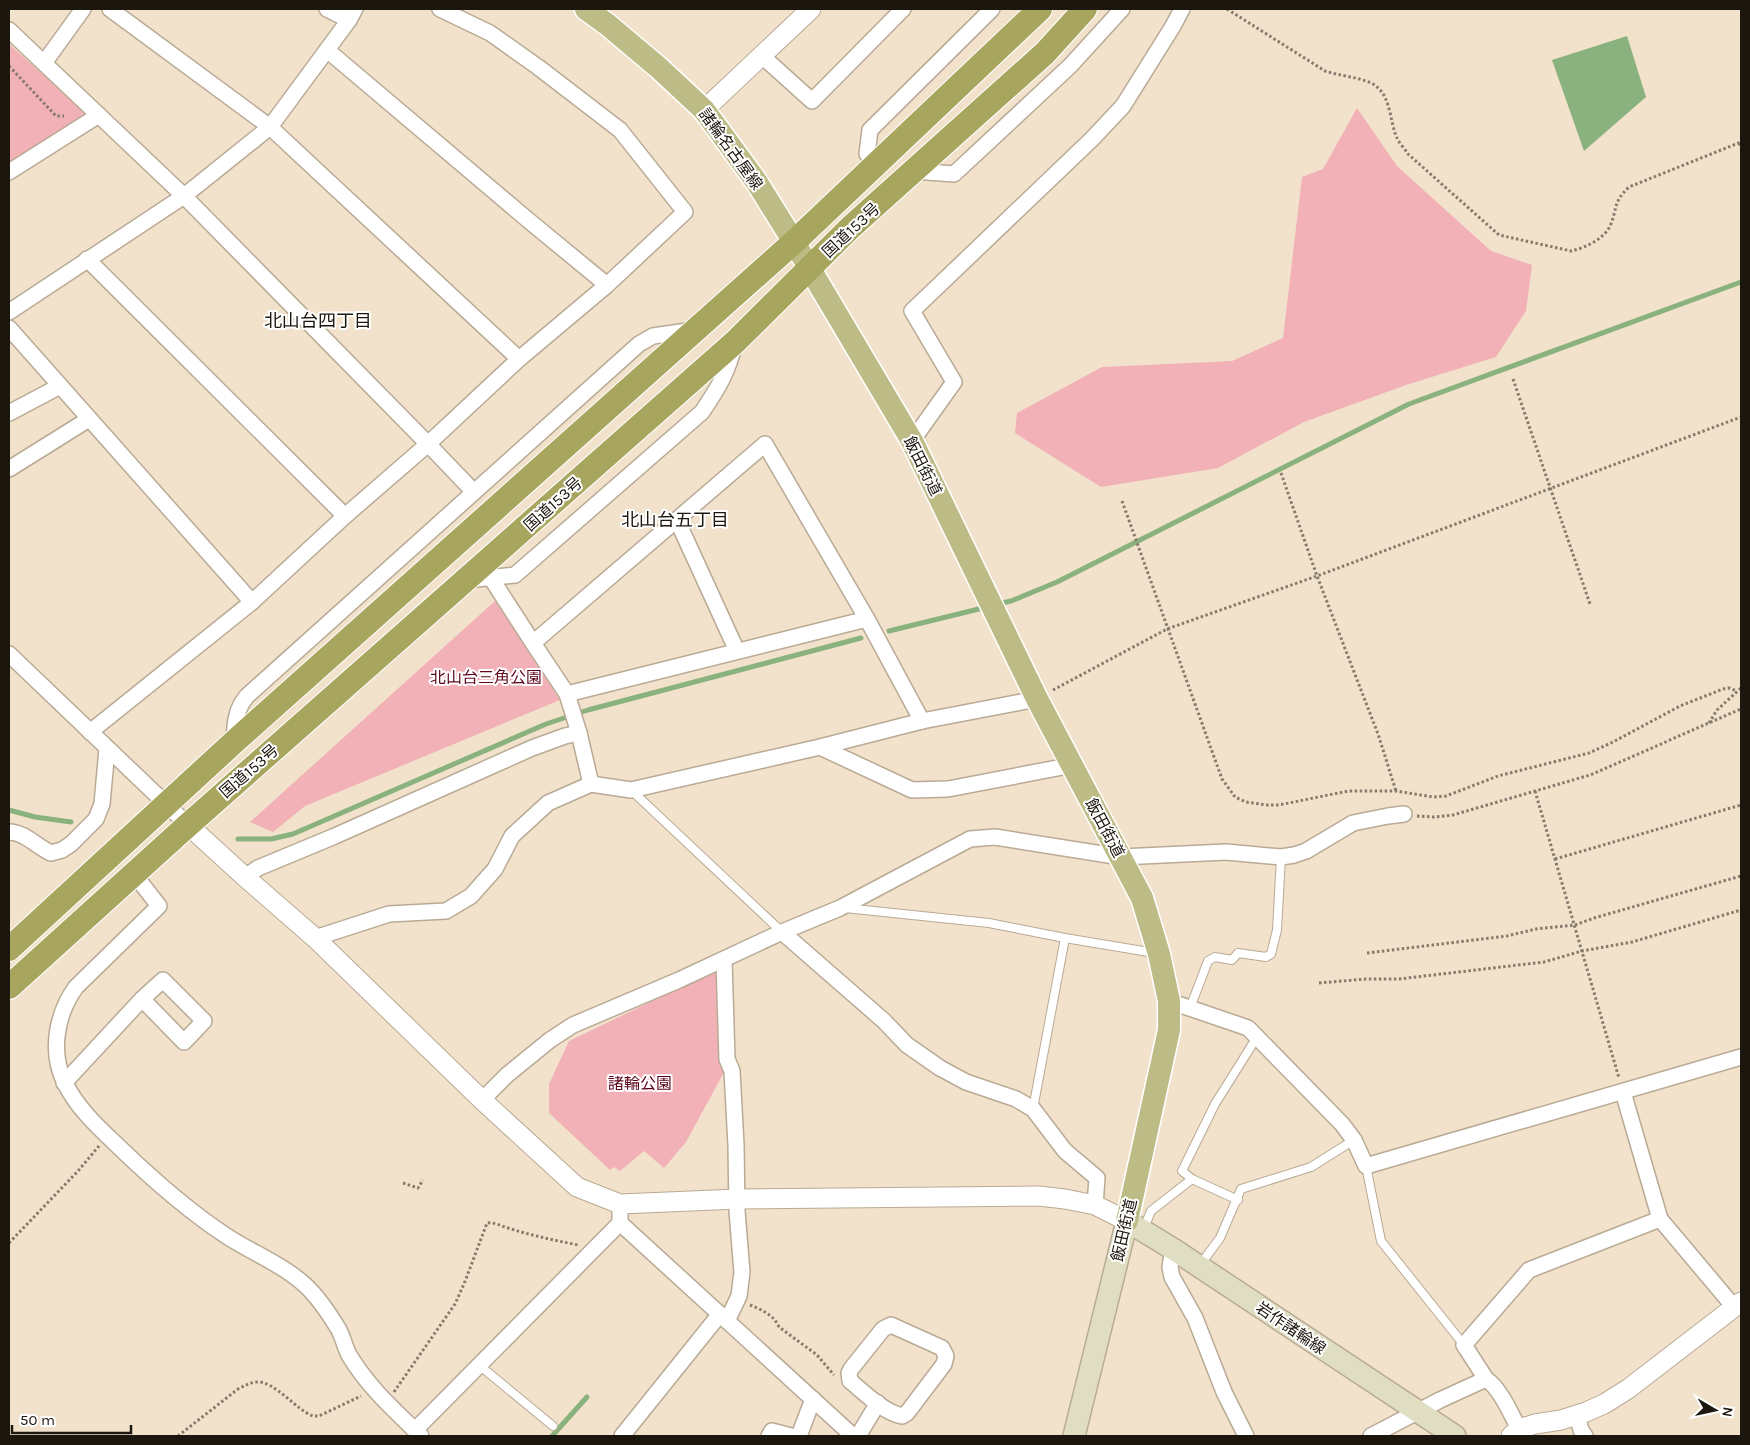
<svg xmlns="http://www.w3.org/2000/svg" width="1750" height="1445" font-family="Karla,'Noto Sans JP',sans-serif">
  <rect width="100%" height="100%" fill="#f2e2cc"/>
  <g fill="#f1b1b6">
    <path d="M9,44L87,114L9,165Z"/>
    <path d="M1357,108L1397,166L1491,251L1532,265L1526,311L1496,357L1406,385L1304,422L1218,468L1101,487L1015,433L1017,413L1102,367L1232,361L1283,338L1302,177L1323,169Z"/>
    <path d="M495,601L560,700L305,806L273,832L250,822Z"/>
    <path d="M719,969L723,1074L686,1142L664,1168L644,1151L620,1171L614,1167L610,1170L549,1113V1084L569,1041Z"/>
  </g>
  <path fill="#8ab27e" d="M1627,36L1646,97L1584,151L1552,60Z"/>
  <g fill="none" stroke-linecap="round" stroke-linejoin="round">
    <g stroke="#8ab27e" stroke-width="5">
      <path d="M998,604L1011,601L1057,582L1409,404L1741,282"/>
      <path d="M889,631L987,607"/>
      <path d="M9,810L35,817L71,822"/>
      <path d="M238,839H271L293,834L546,724L588,710L861,638"/>
      <path d="M552,1436L587,1397"/>
    </g>
    <g stroke="#b9aa95" stroke-width="10">
      <g id="service">
        <path d="M631,790L782,932"/>
        <path d="M845,908L989,923L1065,938L1155,953"/>
        <path d="M1190,1008L1208,961L1215,957L1232,960L1238,953L1266,957L1271,954L1277,930L1281,857"/>
        <path d="M1033,1109L1065,938"/>
        <path d="M1366,1166L1381,1241L1464,1345"/>
        <path d="M1192,1179L1182,1171L1215,1104L1257,1037"/>
        <path d="M1144,1228L1151,1211L1192,1179L1238,1200"/>
        <path d="M1200,1265L1220,1238L1241,1189L1311,1167L1354,1140"/>
        <path d="M479,1365L553,1426"/>
      </g>
    </g>
    <g stroke="#b9aa95" stroke-width="18">
      <g id="minor">
        <path d="M110,9L270,127L519,359"/>
        <path d="M327,9L349,20"/>
        <path d="M9,30L184,196L428,444L474,492"/>
        <path d="M327,50L528,220L607,285"/>
        <path d="M762,56L812,101L903,9"/>
        <path d="M44,63L83,9"/>
        <path d="M876,165L867,154L870,130L992,9"/>
        <path d="M914,171L954,174L1070,66L1122,9"/>
        <path d="M9,172L99,115"/>
        <path d="M87,259L345,516"/>
        <path d="M9,312L184,196L270,127L349,20L355,9"/>
        <path d="M9,328L252,602"/>
        <path d="M9,413L60,386"/>
        <path d="M912,441L954,382L912,311L1092,139L1123,106L1173,26L1182,9"/>
        <path d="M9,469L89,419"/>
        <path d="M677,520L737,651"/>
        <path d="M491,578L533,643"/>
        <path d="M467,580L515,575L702,412C719,387 728,372 735,342"/>
        <path d="M9,654L188,825"/>
        <path d="M567,694L867,619"/>
        <path d="M90,732L252,602L345,516L428,444L519,359L607,285L685,212L620,130L538,67L490,33L440,9"/>
        <path d="M234,742C235,724 235,710 247,696L639,344L653,336L694,330"/>
        <path d="M820,747L912,790L948,789L1073,765"/>
        <path d="M591,784L579,733L567,694L533,643L765,444L867,619L922,721"/>
        <path d="M9,832C25,832 37,847 51,853L62,850L71,844L96,819L102,804L107,749"/>
        <path d="M134,874L159,906L76,987C57,1013 49,1052 65,1083C77,1108 98,1127 118,1146C152,1179 188,1211 228,1237C253,1253 283,1265 305,1285C318,1297 330,1315 339,1330C343,1338 345,1347 349,1355C369,1388 394,1410 421,1436"/>
        <path d="M245,877L258,868L335,836L532,748L565,736L579,733"/>
        <path d="M782,932L884,1021L907,1045L940,1068L966,1082L1016,1099L1033,1109L1065,1151L1097,1178L1095,1205"/>
        <path d="M315,938L389,914L446,911L471,896L495,869L512,836L548,803L591,784L631,790L820,747L922,721L1037,699"/>
        <path d="M724,960L727,1059L732,1071L736,1145L737,1211L742,1272L739,1296L727,1321"/>
        <path d="M1169,1001L1248,1028L1342,1124L1354,1140L1366,1166L1741,1057"/>
        <path d="M64,1083L142,999L163,980L204,1021L184,1042L142,999"/>
        <path d="M1623,1092L1660,1219L1734,1307"/>
        <path d="M482,1100L507,1075L550,1040L573,1025L679,980L782,932L840,908L970,839L995,837L1121,857L1226,852L1281,857L1294,855L1306,851L1353,823L1388,816L1404,814"/>
        <path d="M620,1204V1223L853,1436"/>
        <path d="M1173,1249L1170,1267L1172,1277L1195,1318L1224,1392L1246,1436"/>
        <path d="M891,1325L942,1348L946,1356L944,1364L907,1413L902,1416C883,1412 865,1393 850,1381L849,1373L851,1369L883,1329Z"/>
        <path d="M1577,1415L1581,1430L1585,1436"/>
        <path d="M1519,1429C1511,1414 1500,1388 1486,1379L1464,1345L1529,1270L1660,1219"/>
        <path d="M415,1430L620,1223"/>
        <path d="M622,1436L720,1314"/>
        <path d="M769,1436L772,1431L791,1436"/>
        <path d="M799,1436L813,1399"/>
        <path d="M858,1436L878,1403"/>
        <path d="M1371,1436L1440,1400L1486,1379"/>
      </g>
    </g>
    <g stroke="#b9aa95" stroke-width="21">
      <g id="tertiary">
        <path d="M704,110L811,9"/>
        <path d="M188,825L245,877L315,938L482,1100L577,1187L620,1204L738,1199L1039,1196L1065,1199L1095,1205L1127,1221"/>
        <path d="M1511,1436L1519,1429L1535,1424L1561,1420L1586,1412L1604,1404L1628,1389L1741,1302"/>
      </g>
    </g>
    <g stroke="#b9aa95" stroke-width="24">
      <path id="secondary" d="M1074,1436L1127,1221L1173,1249L1455,1436"/>
    </g>
    <g stroke="#fff" stroke-width="25">
      <path id="primary" d="M586,9L608,25L659,68L704,110L756,181L794,242L912,441L1037,699L1142,898L1159,954L1169,1001V1030L1127,1221"/>
    </g>
    <g stroke="#fff" stroke-width="26">
      <g id="trunk">
        <path d="M9,949L234,742L794,242L1040,9"/>
        <path d="M9,987L188,825L735,342L851,227L1045,53L1085,9"/>
      </g>
    </g>
    <g stroke="#857b6c" stroke-width="3" stroke-dasharray="2.5 2.5" stroke-linecap="butt">
      <path d="M1227,9L1325,71C1339,76 1368,78 1377,87C1391,98 1390,123 1397,138C1399,143 1405,149 1408,154L1499,235L1571,251C1585,248 1604,239 1610,226C1618,208 1612,203 1629,187L1741,142"/>
      <path d="M9,66L56,116H64"/>
      <path d="M1739,143L1741,148"/>
      <path d="M1513,379L1590,604"/>
      <path d="M1281,473L1317,576L1378,734L1396,791"/>
      <path d="M1122,501L1222,779L1235,797L1246,802L1267,805H1279L1348,791H1396L1433,797L1446,796L1498,776L1589,753L1613,742L1680,706L1723,689L1729,688L1737,691"/>
      <path d="M1053,690L1167,629L1317,576L1741,417"/>
      <path d="M1709,723L1717,710L1741,688"/>
      <path d="M1535,791L1619,1078"/>
      <path d="M1417,816L1434,817L1453,815L1590,775L1741,709"/>
      <path d="M1555,859L1741,805"/>
      <path d="M1367,953L1507,936L1536,929L1575,925L1594,918L1741,876"/>
      <path d="M1319,983L1366,979H1399L1544,962L1582,951L1632,942L1741,910"/>
      <path d="M403,1183L418,1188L423,1180"/>
      <path d="M9,1243L78,1171L99,1146"/>
      <path d="M750,1305C762,1310 774,1315 779,1327L817,1355L834,1375"/>
      <path d="M394,1392L455,1304L464,1284L487,1223C493,1222 499,1225 505,1227C529,1235 553,1240 578,1245"/>
      <path d="M178,1436L238,1389C244,1386 249,1383 256,1382C274,1380 296,1410 313,1416H319L361,1396"/>
    </g>
    <use href="#service" stroke="#fff" stroke-width="8"/>
    <use href="#minor" stroke="#fff" stroke-width="15"/>
    <use href="#tertiary" stroke="#fff" stroke-width="19"/>
    <use href="#secondary" stroke="#dfdec2" stroke-width="21"/>
    <use href="#primary" stroke="#bebc86" stroke-width="22"/>
    <use href="#trunk" stroke="#a8a65e" stroke-width="24"/>
  </g>
  <g text-anchor="middle" dominant-baseline="central" stroke-width="4" stroke-linejoin="round" paint-order="stroke">
    <g font-size="16" fill="#1b160e" stroke="#fff">
      <text transform="translate(731 149) rotate(54)">諸輪名古屋線</text>
      <text transform="translate(851 230) rotate(-43)">国道153号</text>
      <text transform="translate(923 466) rotate(63)">飯田街道</text>
      <text transform="translate(553 504) rotate(-42)">国道153号</text>
      <text transform="translate(249 771) rotate(-41)">国道153号</text>
      <text transform="translate(1105 828) rotate(62)">飯田街道</text>
      <text transform="translate(1124 1230) rotate(-77)">飯田街道</text>
      <text transform="translate(1291 1328) rotate(34)">岩作諸輪線</text>
    </g>
    <g font-size="16" fill="#5b041c" stroke="#fff">
      <text x="486" y="677">北山台三角公園</text>
      <text x="640" y="1083">諸輪公園</text>
    </g>
    <g font-size="18" fill="#1b160e" stroke="#fff">
      <text x="318" y="321">北山台四丁目</text>
      <text x="675" y="520">北山台五丁目</text>
    </g>
  </g>
  <rect width="1750" height="1445" fill="none" stroke="#1b160e" stroke-width="20"/>
  <g transform="translate(1715 1410) rotate(99)" stroke="#ffffff" stroke-width="4" paint-order="stroke">
  <path d="M0-4L9 19L0 12L-9 19Z" fill="#1b160e"/>
  <text y="-8" font-size="14" font-weight="bold" text-anchor="middle" fill="#1b160e">N</text>
  </g>
  <path d="M12 1425v8h119v-8" fill="none" stroke="#1b160e" stroke-width="2.5"/>
  <text x="20" y="1425" font-size="15" fill="#1b160e" stroke="#ffffff" stroke-width="4" paint-order="stroke">50 m</text>
</svg>
